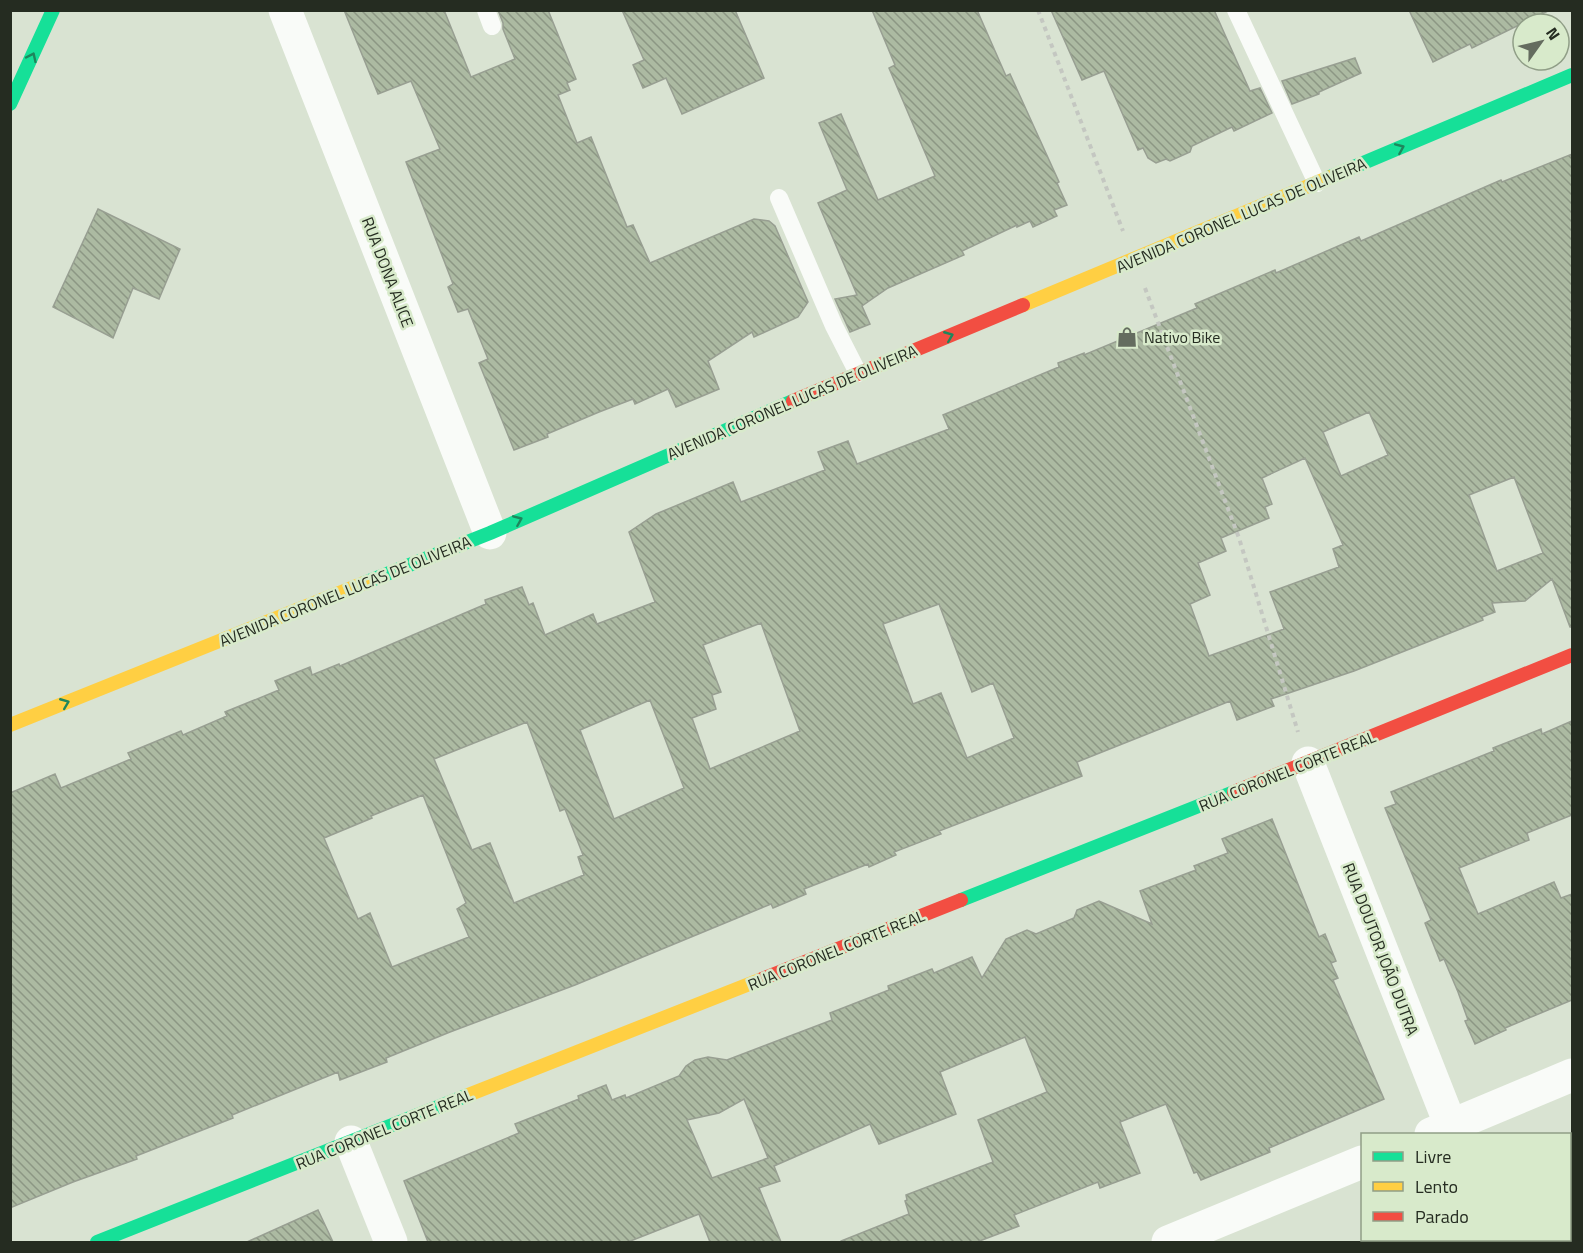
<svg xmlns="http://www.w3.org/2000/svg" width="1583" height="1253" font-family="'Titillium Web',sans-serif">
  <defs>
    <pattern id="building-back-hatch" width="6" height="6" patternUnits="userSpaceOnUse" patternTransform="scale(1.5)"><rect width="6" height="6" fill="#acbaa2"/><path d="M-1 5l2 2M0 0l6 6M5-1l2 2" fill="none" stroke="#8c9784"/></pattern>
  </defs>
  <rect width="100%" height="100%" fill="#d9e3d2"/>
  <g fill="url(#building-back-hatch)" stroke="#989f92" stroke-width="1.5" fill-rule="evenodd">
    <path d="M344,10H444L471,77L515,59L503,29V23L498,10H548L576,79L567,83L570,90L558,95L577,143L591,137L627,227L633,225L650,263L754,219L769,221L775,226L808,302L798,317L754,337L752,332L708,361L719,389L676,407L668,389L635,404L633,399L599,412L547,434L548,437L514,450L479,363L488,359L468,309L458,312L448,287L453,284L406,162L440,149L411,81L378,94Z"/>
    <path d="M622,10H735L764,78L682,114L666,78L643,88L633,65L644,60Z"/>
    <path d="M872,10H977L1006,76L1010,74L1020,96L1059,182L1057,183L1067,205L1054,210L1057,216L1033,227L1030,221L1017,227V225L962,251L964,255L888,288L862,306L870,324L850,332L835,299L857,295L818,203L847,190L819,123L841,114L878,200L935,176L889,68L895,65Z"/>
    <path d="M1051,10H1214L1250,91L1260,88L1272,113L1234,131L1232,127L1192,146L1190,152L1170,161L1166,159L1156,163L1148,158L1143,148L1138,150L1104,71L1082,80Z"/>
    <path d="M1409,10H1550L1472,48L1470,44L1433,62Z"/>
    <path d="M1355,58L1361,73L1319,92V94L1292,104L1282,81Z"/>
    <path d="M1572,154V627H1570L1552,579L1525,601L1492,603L1495,612L1482,617L1483,620L1354,671L1271,699L1274,706L1237,720L1230,701L1077,762L1082,776L939,831L941,834L894,852L896,855L869,867L868,864L804,889L806,894L773,908L771,904L575,985L450,1032L386,1058L387,1062L340,1080L338,1072L232,1115L233,1118L136,1156L137,1159L73,1182L10,1208V793L55,774L61,788L131,759L128,753L181,731L183,735L227,716L225,712L279,690L275,681L310,667L312,675L339,664L340,666L486,604L485,600L522,587L529,605L533,603L545,635L593,614L597,624L655,602L629,532L656,514L733,482L741,502L825,470L818,452L848,441L857,464L949,429L943,415L1059,367L1058,363L1084,353V355L1197,308L1195,304L1275,270L1276,273L1359,237L1361,241L1501,180L1502,182ZM1369,412L1388,455L1341,476L1323,432ZM1305,458L1343,545L1333,549L1339,567L1270,592L1284,629L1209,656L1190,604L1210,595L1198,563L1226,551L1221,538L1269,518L1265,507L1272,504L1262,478ZM1514,477L1543,553L1497,571L1469,495ZM939,604L972,692L993,683L1014,738L967,758L941,693L913,704L883,624ZM761,623L800,731L710,769L692,718L716,709L712,695L721,692L703,645ZM650,700L684,788L614,819L580,730ZM527,722L560,811L565,809L583,855L578,857L584,875L514,903L490,843L472,850L434,759ZM423,795L466,903L457,909L469,937L392,967L370,913L358,919L324,838L372,818L371,816Z"/>
    <path d="M98,209L180,249L159,299L133,288L113,338L53,307Z"/>
    <path d="M1572,721V815L1527,833L1529,840L1459,868L1478,914L1554,882L1561,898L1572,894V1000L1505,1028L1506,1030L1475,1044L1465,1021L1468,1020L1458,992L1444,959L1440,961L1425,923L1431,920L1385,808L1396,804L1391,792L1494,751L1493,748L1541,729L1542,734Z"/>
    <path d="M1272,819L1319,937L1325,934L1336,961L1331,963L1338,978L1333,980L1384,1099L1269,1148L1270,1152L1201,1180L1197,1172L1194,1173L1166,1104L1120,1122L1140,1173L1100,1188L1098,1182L1014,1215L1019,1226L977,1242H841V1241L909,1214L905,1201L907,1200L906,1195L993,1162L978,1120L1047,1092L1025,1037L940,1072L956,1114L879,1144L870,1124L774,1166L780,1181L759,1188L781,1242H710L699,1214L628,1242H428L404,1181L519,1133L515,1124L579,1099L578,1096L606,1085L612,1100L625,1095L626,1098L679,1076L686,1066L695,1060L708,1057L727,1060L832,1020L830,1013L889,990L888,986L932,969L934,973L972,957L982,978L1006,939L1027,930L1036,934L1074,918L1077,910L1099,901L1152,924L1140,891L1196,870L1194,866L1228,853L1222,839ZM744,1099L768,1158L712,1178L687,1120L719,1113Z"/>
    <path d="M318,1210L333,1242H247Z"/>
  </g>
  <g fill="none" stroke-linecap="round" stroke-linejoin="round">
    <g stroke="#c4c7c1" stroke-width="4" stroke-dasharray="4.5 4.5" stroke-linecap="butt">
      <path d="M1038,10L1123,231"/>
      <path d="M1145,288L1239,538L1298,732"/>
    </g>
    <g stroke="#f9fbf8" stroke-width="18">
      <path d="M486,10L492,26"/>
      <path d="M1236,10L1317,183"/>
      <path d="M779,198L834,326L858,373"/>
    </g>
    <g stroke="#f9fbf8" stroke-width="33">
      <path d="M285,10L490,533"/>
      <path d="M1308,763L1454,1134"/>
      <path d="M1431,1134L1572,1075"/>
      <path d="M351,1142L391,1242"/>
      <path d="M1498,1240L1499,1242"/>
      <path d="M1168,1242L1362,1162"/>
    </g>
    <g stroke="#16e098" stroke-width="14">
      <path d="M10,104L53,10"/>
      <path d="M1330,177L1572,75"/>
      <path d="M364,583L490,533L793,401"/>
      <path d="M961,900L1234,792"/>
      <path d="M97,1242L468,1095"/>
    </g>
    <g stroke="#ffcf43" stroke-width="14">
      <path d="M1023,305L1330,177"/>
      <path d="M10,725L364,583"/>
      <path d="M468,1095L762,979"/>
    </g>
    <g stroke="#f24e42" stroke-width="14">
      <path d="M793,401L1023,305"/>
      <path d="M1234,792L1572,655"/>
      <path d="M762,979L961,900"/>
    </g>
  </g>
  <defs><path id="oneway-chevron" d="M-2-3.5L2.5 0L-2 3.5" fill="none" stroke-width="1.6" stroke-linecap="round" stroke-linejoin="round" transform="scale(1.5)"/></defs>
  <g stroke="#1e865c">
    <use href="#oneway-chevron" transform="translate(32 57) rotate(-65)"/>
    <use href="#oneway-chevron" transform="translate(1400 148) rotate(-23)"/>
    <use href="#oneway-chevron" transform="translate(949 336) rotate(-22)"/>
    <use href="#oneway-chevron" transform="translate(518 520) rotate(-23)"/>
    <use href="#oneway-chevron" transform="translate(65 703) rotate(-22)"/>
  </g>
  <defs>
    <g id="shop-bare" transform="scale(1.62)"><path d="M-5-2.5h2.3a2.7 3.5 0 0 1 5.4 0H5L5.5 6h-11ZM-1.5-2.5h3a1.5 2.3 0 0 0-3 0Z" fill="#646c5f" stroke="#d8eacb" stroke-width="2.5" paint-order="stroke"/></g>
  </defs>
  <g fill-rule="evenodd">
    <use href="#shop-bare" x="1127" y="337"/>
  </g>
  <g text-anchor="middle" dominant-baseline="central" stroke-width="5" stroke-linejoin="round" paint-order="stroke">
    <g font-size="16" fill="#252c21" stroke="#d8eacb">
      <text transform="translate(1241 215) rotate(-23)">AVENIDA CORONEL LUCAS DE OLIVEIRA</text>
      <text transform="translate(388 272) rotate(69)">RUA DONA ALICE</text>
      <text transform="translate(792 402) rotate(-23)">AVENIDA CORONEL LUCAS DE OLIVEIRA</text>
      <text transform="translate(345 591) rotate(-22)">AVENIDA CORONEL LUCAS DE OLIVEIRA</text>
      <text transform="translate(1287 771) rotate(-22)">RUA CORONEL CORTE REAL</text>
      <text transform="translate(1381 949) rotate(69)">RUA DOUTOR JOÃO DUTRA</text>
      <text transform="translate(836 950) rotate(-22)">RUA CORONEL CORTE REAL</text>
      <text transform="translate(384 1129) rotate(-22)">RUA CORONEL CORTE REAL</text>
    </g>
    <g font-size="16" fill="#252c21" stroke="#d8eacb" text-anchor="start">
      <text x="1144" y="337">Nativo Bike</text>
    </g>
  </g>
  <rect width="1583" height="1253" fill="none" stroke="#252c21" stroke-width="24"/>
  <rect x="1361" y="1133" width="210" height="108" fill="#d8eacb" stroke="#909e87" stroke-width="1.5"/>
  <rect x="1373" y="1152" width="30" height="9" fill="#16e098" stroke="#909e87" stroke-width="1.5"/>
  <text x="1415" y="1163" font-size="18" fill="#252c21">Livre</text>
  <rect x="1373" y="1182" width="30" height="9" fill="#ffcf43" stroke="#909e87" stroke-width="1.5"/>
  <text x="1415" y="1193" font-size="18" fill="#252c21">Lento</text>
  <rect x="1373" y="1212" width="30" height="9" fill="#f24e42" stroke="#909e87" stroke-width="1.5"/>
  <text x="1415" y="1223" font-size="18" fill="#252c21">Parado</text>
  <g transform="translate(1541 42) rotate(56)"><circle r="28" fill="#d8eacb" stroke="#909e87" stroke-width="1.5"/>
  <path d="M0-4.5L10 22L0 15L-10 22Z" fill="#646c5f"/>
  <text y="-9" font-size="16" font-weight="bold" text-anchor="middle" fill="#252c21">N</text>
  </g>
</svg>
